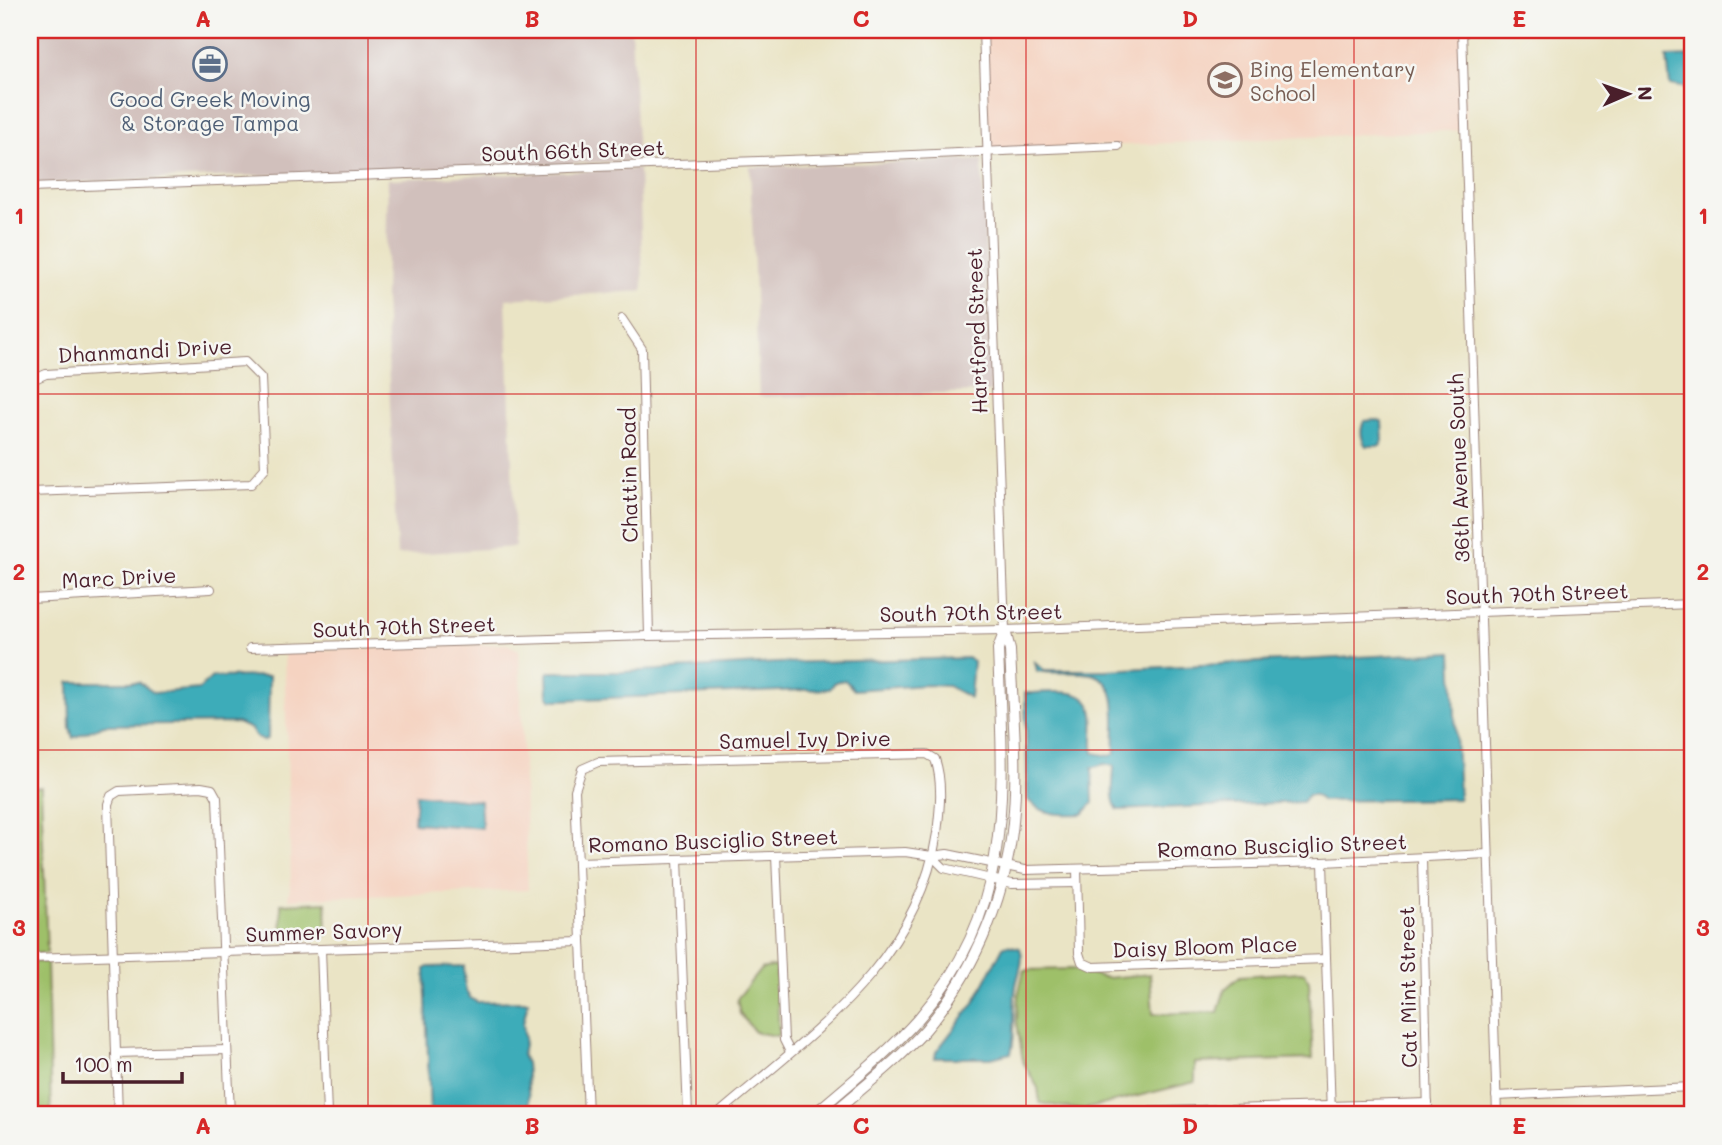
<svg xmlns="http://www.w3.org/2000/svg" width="1722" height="1145" font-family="Mali,sans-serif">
  <rect width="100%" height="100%" fill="#f6f6f2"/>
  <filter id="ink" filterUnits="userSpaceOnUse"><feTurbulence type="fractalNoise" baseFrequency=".0143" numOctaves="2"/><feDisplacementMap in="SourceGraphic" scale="14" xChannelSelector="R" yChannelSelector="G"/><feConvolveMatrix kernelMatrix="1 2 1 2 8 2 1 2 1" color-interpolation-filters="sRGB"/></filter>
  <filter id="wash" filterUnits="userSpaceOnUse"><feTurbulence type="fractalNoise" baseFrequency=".00686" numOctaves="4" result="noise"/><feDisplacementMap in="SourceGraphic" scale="28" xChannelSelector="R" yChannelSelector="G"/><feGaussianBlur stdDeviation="1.57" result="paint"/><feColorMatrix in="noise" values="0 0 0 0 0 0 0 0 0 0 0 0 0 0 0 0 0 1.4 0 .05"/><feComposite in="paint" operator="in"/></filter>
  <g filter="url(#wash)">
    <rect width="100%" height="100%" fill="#eae4c5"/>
    <g fill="#f5d3c1">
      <path d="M984,30H1463L1466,130L987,151Z"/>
      <path d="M507,644L519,650L528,890L288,899L291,882L284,651Z"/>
    </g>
    <g fill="#d1c0bc">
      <path d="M30,30H631L638,161L30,184Z"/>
      <path d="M982,160L991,392L759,397L750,167Z"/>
      <path d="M639,169L643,291L506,299L515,547L397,555L385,297L388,179Z"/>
    </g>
    <g fill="#9ec069" stroke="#74704a" stroke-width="2">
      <path d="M30,787H41L47,953L30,954Z"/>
      <path d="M326,902L327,935L282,936L281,904Z"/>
      <path d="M30,962H47L51,1115H30Z"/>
      <path d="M776,966L779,1034L776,1036L755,1032L740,1014L737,999L761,969Z"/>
      <path d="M1073,969L1106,978L1150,974L1153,1014L1218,1012L1225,989L1240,976L1301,972L1305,973L1309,981L1313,1059L1195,1063V1082L1081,1110L1040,1103L1038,1088L1023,1062L1017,1022L1018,996L1024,970Z"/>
    </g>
    <g fill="#3cacb9" stroke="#436672" stroke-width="2">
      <path d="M1692,56V89L1670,85L1667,57Z"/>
      <path d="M1376,420L1382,421L1383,441L1380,446H1366C1360,438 1360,430 1364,421Z"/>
      <path d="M1452,652L1459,799L1322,801L1315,795H1308L1302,802L1118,810C1109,798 1114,780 1114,766L1104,764L1092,768L1093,803L1083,814C1061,815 1044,816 1028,800L1025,693C1047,694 1089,683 1093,714C1095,727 1091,741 1094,753L1110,756L1115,753C1112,729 1125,683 1092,674C1074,670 1055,675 1037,671L1035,662L1044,670H1106Z"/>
      <path d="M967,658L973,661L970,698L948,686L926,685L854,690L845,680L835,682L830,689L558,700H552L548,695L547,674L549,672H623L776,663Z"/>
      <path d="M269,676L268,738L263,741L257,738L251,729L238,723L104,725L73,738L70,728L69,682H139L154,693L199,689L212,677Z"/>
      <path d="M416,794L480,801L482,828L414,823Z"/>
      <path d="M1007,945L1020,948C1025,962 1018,973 1016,986C1012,1008 1017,1032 1011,1053L991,1058H935L936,1052L974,1003L1003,947Z"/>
      <path d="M464,966C465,981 462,996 477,1002L528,1001L523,1024L525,1039L522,1055L526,1063L530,1115H430L425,969L428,967Z"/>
    </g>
  </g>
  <g filter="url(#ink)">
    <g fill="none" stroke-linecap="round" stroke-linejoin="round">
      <g stroke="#9a8278" stroke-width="10">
        <g id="minor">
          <path d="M983,30L1005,630"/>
          <path d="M1462,30L1497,1115"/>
          <path d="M30,188L867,157L1118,146"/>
          <path d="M622,319L642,349L649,636"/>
          <path d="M30,381L46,374L245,362L261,378L265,468L251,484L30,492"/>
          <path d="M30,599L211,589"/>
          <path d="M250,648L649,636L1005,630L1692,604"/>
          <path d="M776,856L784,1040L790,1052"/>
          <path d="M932,856L944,868L1012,884L1077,883"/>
          <path d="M1422,858L1428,1115"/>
          <path d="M678,859L688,1115"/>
          <path d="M578,862L905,852L932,856L947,854L1025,870L1323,862L1488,854"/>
          <path d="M1323,862L1331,1115"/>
          <path d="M1077,869L1079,953L1082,962L1093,967L1326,959"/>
          <path d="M321,949L327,1115"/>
          <path d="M30,958L581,941"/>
          <path d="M116,1053L227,1050"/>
          <path d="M1496,1096L1692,1087"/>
          <path d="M118,1115L108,804L111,796L119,791L201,787L212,789L217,798L230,1115"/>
          <path d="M588,1115L575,790L582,769L598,762L927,754L935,759C943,782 940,809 937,833C917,964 810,1035 717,1115"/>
          <path d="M1034,1115L1428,1103"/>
        </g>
      </g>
      <g stroke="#9a8278" stroke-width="12">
        <g id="tertiary">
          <path d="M813,1115C849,1084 887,1054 919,1018C1017,904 1003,788 998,649L1005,630"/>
          <path d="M831,1115C863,1087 898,1061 926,1029C978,967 1009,890 1014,810C1018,757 1012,703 1010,650L1005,630"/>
        </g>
      </g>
      <use href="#minor" stroke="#fff" stroke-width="8"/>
      <use href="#tertiary" stroke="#fff" stroke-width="10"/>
    </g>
  </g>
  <path fill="none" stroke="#d62828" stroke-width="2" stroke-opacity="0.55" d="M368,30V1115M696,30V1115M1026,30V1115M1354,30V1115M30,394H1692M30,750H1692"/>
  <defs>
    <g id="office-ring" transform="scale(1.75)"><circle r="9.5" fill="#f6f6f2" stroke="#5c6f8a" stroke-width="1.5"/><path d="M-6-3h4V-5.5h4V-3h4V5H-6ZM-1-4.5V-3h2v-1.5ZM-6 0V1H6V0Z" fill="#5c6f8a"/></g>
    <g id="school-ring" transform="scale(1.75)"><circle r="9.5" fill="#f6f6f2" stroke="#8d6e63" stroke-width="1.5"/><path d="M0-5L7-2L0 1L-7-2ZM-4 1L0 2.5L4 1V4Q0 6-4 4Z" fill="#8d6e63"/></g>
  </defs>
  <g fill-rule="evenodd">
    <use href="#office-ring" x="210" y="64"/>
    <use href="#school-ring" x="1225" y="80"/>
  </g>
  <g text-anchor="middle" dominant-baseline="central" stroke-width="5" stroke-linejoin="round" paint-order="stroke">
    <g font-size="21" fill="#785e54" stroke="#f6f6f2" text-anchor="start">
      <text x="1250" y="68">Bing Elementary<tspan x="1250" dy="24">School</tspan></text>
    </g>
    <g font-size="21" fill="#4e5e75" stroke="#f6f6f2">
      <text x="210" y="98">Good Greek Moving<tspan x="210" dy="24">&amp; Storage Tampa</tspan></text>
    </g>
    <g font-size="21" fill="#4a1f2b" stroke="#f6f6f2">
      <text transform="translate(573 150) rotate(-2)">South 66th Street</text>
      <text transform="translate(976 331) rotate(-92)">Hartford Street</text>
      <text transform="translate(145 350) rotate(-3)">Dhanmandi Drive</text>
      <text transform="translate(1458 468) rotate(-92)">36th Avenue South</text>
      <text transform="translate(628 475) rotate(-91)">Chattin Road</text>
      <text transform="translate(119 577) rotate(-3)">Marc Drive</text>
      <text transform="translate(1537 593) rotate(-2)">South 70th Street</text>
      <text transform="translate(971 612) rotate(-1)">South 70th Street</text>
      <text transform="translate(404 626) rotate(-2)">South 70th Street</text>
      <text transform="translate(805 739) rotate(-1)">Samuel Ivy Drive</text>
      <text transform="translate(713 840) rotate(-2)">Romano Busciglio Street</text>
      <text transform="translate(1282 845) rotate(-2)">Romano Busciglio Street</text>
      <text transform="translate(324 931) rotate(-2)">Summer Savory</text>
      <text transform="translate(1205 946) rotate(-2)">Daisy Bloom Place</text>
      <text transform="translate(1407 987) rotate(-91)">Cat Mint Street</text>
    </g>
  </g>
  <rect width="1722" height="1145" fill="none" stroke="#f6f6f2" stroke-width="77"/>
  <g transform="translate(1628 94) rotate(88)" stroke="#f6f6f2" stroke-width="5" paint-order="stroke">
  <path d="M0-5L12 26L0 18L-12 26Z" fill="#4a1f2b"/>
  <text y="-10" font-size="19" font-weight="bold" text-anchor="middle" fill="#4a1f2b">N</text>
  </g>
  <path d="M63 1072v10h119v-10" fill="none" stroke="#4a1f2b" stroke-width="3.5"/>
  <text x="74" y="1072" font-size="21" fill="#4a1f2b" stroke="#f6f6f2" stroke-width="5" paint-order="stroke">100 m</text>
  <rect x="38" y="38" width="1646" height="1068" fill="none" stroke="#d62828" stroke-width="2.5"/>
  <g font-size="23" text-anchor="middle" font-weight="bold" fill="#d62828">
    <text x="203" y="27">A</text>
    <text x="532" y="27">B</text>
    <text x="861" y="27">C</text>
    <text x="1190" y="27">D</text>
    <text x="1519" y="27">E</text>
    <text x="19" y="224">1</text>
    <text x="1703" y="224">1</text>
    <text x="19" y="580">2</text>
    <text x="1703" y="580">2</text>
    <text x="19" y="936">3</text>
    <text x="1703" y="936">3</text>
    <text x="203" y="1134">A</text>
    <text x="532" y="1134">B</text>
    <text x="861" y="1134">C</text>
    <text x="1190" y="1134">D</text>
    <text x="1519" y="1134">E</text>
  </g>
</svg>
